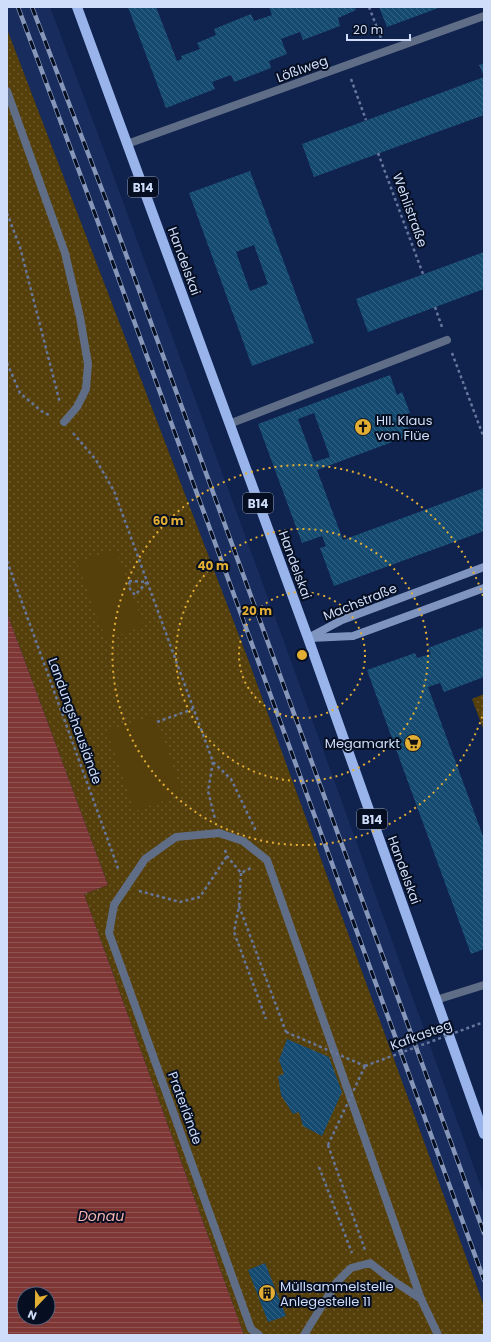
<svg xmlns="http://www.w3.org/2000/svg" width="491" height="1342" font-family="Poppins,sans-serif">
  <defs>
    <pattern id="grass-dots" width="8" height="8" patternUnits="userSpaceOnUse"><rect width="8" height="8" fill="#553f0a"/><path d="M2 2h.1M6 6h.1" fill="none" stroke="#6c5a2f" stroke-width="1.8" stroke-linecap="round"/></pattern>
    <pattern id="water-rules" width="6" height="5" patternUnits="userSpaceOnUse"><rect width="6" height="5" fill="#7f3735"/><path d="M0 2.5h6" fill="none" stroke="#905453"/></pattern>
    <pattern id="building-back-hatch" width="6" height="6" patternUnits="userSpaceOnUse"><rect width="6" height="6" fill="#164b71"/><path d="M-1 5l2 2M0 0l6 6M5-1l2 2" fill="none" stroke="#376486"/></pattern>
  </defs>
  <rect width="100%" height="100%" fill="#10224e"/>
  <path fill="#182d5e" d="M7,7H50L104,150L283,639L484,1195V1306L248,659L7,29Z"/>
  <g fill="url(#grass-dots)">
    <path d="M7,29L248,659L484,1306V1335H244L84,894L108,885L7,613Z"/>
    <path d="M484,694V731L472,699Z"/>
  </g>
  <g fill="#553f0a">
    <path d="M115,549L144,626L106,640L77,563Z"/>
    <path d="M154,715L183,794L135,811L107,732Z"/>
  </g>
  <path fill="url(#water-rules)" fill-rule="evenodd" d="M7,613L108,885L84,894L244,1335H7ZM24,1294H48V1318H24Z"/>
  <g fill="url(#building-back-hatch)" fill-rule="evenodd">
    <path d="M128,7H156L177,61L182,59L181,56L200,49L197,43L216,35L214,29L251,14L254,21L272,15L269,7H355L356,10L338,18L340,26L303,40L300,32L281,39L287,54L269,61L271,68L234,82L231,75L212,82L215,89L166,108Z"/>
    <path d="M379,7H441L387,27Z"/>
    <path d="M484,63V76L479,65Z"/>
    <path d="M484,77V115L314,177L302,144Z"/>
    <path d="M250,171L314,343L252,366L189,193ZM254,245L268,284L250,291L236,252Z"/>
    <path d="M484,252V289L368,332L356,299Z"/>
    <path d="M390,375L397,395L402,392L410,413L404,415L411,435L317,470L343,540L484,488V531L334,586L320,548L326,546L322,536L302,543L258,424ZM314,413L330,457L314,462L298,419Z"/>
    <path d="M484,627V677L444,692L440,683L428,687L484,839V949L471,954L367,670L415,653L417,658L431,654L428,648Z"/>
    <path d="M287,1039L329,1057L342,1092L322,1136L303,1126L299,1112L293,1114L281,1095L278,1076L284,1074L279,1060Z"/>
    <path d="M265,1263L286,1316L268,1322L248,1270Z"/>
  </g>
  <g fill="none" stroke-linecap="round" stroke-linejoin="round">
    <g stroke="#67779c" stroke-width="2.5" stroke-dasharray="3 3" stroke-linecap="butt">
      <path d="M369,7L381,38"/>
      <path d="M351,79L366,120"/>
      <path d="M378,153L423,274"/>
      <path d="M7,213L20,247L60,403"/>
      <path d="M435,307L442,327"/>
      <path d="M452,353L484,438"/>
      <path d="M7,363L20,393L41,411L51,416"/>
      <path d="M73,433L96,460L114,491L213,762L231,779L256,831"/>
      <path d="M7,561L119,871"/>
      <path d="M129,581L147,582L135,595L130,589Z"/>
      <path d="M157,722L193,709"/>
      <path d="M213,762L208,791L215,819"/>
      <path d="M225,850L227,856L241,873L253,867"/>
      <path d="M241,873L239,906L234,932L266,1019"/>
      <path d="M139,891L180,902L200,897L227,856"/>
      <path d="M239,906L286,1032"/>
      <path d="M328,1145L365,1250"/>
      <path d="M319,1167L352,1253"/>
    </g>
    <g stroke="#5f6d87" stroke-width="8">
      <path d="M7,91L65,253L80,317L88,364L86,389L77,407L64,422"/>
      <path d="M229,424L447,340"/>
      <path d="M259,1335L251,1329L109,933L114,905L145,859L176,837L219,833L243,841L267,860L421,1299L438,1335"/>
      <path d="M304,1335L336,1283L351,1268L370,1263L392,1280L421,1299"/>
    </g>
    <g stroke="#5f6d87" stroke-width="8">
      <path d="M127,144L484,16"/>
      <path d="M436,1000L484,985"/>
    </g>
    <g stroke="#7f95c0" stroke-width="8">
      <path d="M308,638L342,620L484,567"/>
      <path d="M310,638L353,636L484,588"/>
    </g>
    <path stroke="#98b4eb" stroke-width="10" d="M77,7L308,638L484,1134"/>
    <g stroke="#8797b9" stroke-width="4.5">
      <g id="rail">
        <path d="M18,7L95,214L484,1280"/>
        <path d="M32,7L109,208L484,1233"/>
      </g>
    </g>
    <use href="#rail" stroke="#060e21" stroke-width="3" stroke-dasharray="9" stroke-linecap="butt"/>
    <g stroke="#67779c" stroke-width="2.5" stroke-dasharray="3 3" stroke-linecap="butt">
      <path d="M286,1032L365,1066"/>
      <path d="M365,1066L484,1022"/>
      <path d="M328,1145L365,1066"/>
    </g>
  </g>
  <g fill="none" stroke="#e3ae34" stroke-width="2" stroke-dasharray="2 4">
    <circle cx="302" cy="655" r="63"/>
    <circle cx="302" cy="655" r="126"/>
    <path d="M484 711A190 190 0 1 1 484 599"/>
  </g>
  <defs>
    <g id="church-disc" transform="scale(0.9)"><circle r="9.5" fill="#e3ae34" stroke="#060e21"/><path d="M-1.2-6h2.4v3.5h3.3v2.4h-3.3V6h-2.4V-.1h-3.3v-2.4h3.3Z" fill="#111"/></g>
    <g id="supermarket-disc" transform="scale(0.9)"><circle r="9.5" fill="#e3ae34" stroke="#060e21"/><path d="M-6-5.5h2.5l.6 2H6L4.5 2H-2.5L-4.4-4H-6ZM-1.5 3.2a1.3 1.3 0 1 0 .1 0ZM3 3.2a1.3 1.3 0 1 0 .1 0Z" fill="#111"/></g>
    <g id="building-disc" transform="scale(0.9)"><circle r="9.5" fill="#e3ae34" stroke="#060e21"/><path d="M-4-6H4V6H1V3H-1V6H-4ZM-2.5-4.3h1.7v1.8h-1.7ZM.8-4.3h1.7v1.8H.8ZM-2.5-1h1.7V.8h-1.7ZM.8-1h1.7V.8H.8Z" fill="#111"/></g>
  </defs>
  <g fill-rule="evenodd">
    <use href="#church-disc" x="363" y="427"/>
    <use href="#supermarket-disc" x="413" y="743"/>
    <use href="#building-disc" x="267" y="1293"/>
  </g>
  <g text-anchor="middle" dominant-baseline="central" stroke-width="4" stroke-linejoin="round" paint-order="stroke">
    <g fill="#060e21" stroke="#939fb9" stroke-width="1">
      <rect x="128" y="177" width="30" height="20" rx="3"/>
      <rect x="243" y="493" width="30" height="20" rx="3"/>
      <rect x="357" y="809" width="30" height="20" rx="3"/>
    </g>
    <g font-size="12" font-weight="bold" fill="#cfddfa">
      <text x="143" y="187">B14</text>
      <text x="258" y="503">B14</text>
      <text x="372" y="819">B14</text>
    </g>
    <g font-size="13" fill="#cfddfa" stroke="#060e21">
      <text transform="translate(302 69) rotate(-20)">Lößlweg</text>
      <text transform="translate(410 210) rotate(70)">Wehlistraße</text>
      <text transform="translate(184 261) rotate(70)">Handelskai</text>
      <text transform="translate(295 565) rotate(70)">Handelskai</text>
      <text transform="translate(360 602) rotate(-22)">Machstraße</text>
      <text transform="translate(75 721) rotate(70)">Landungshauslände</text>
      <text transform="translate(404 870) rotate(70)">Handelskai</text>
      <text transform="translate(421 1035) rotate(-20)">Kafkasteg</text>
      <text transform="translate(185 1108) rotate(70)">Praterlände</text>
    </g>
    <g font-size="13" fill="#cfddfa" stroke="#060e21" text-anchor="start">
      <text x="376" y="420">Hll. Klaus<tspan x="376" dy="15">von Flüe</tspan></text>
      <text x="400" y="743" text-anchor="end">Megamarkt</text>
      <text x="280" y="1286">Müllsammelstelle<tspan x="280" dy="15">Anlegestelle 11</tspan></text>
    </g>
    <g font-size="14" font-style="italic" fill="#f6b4af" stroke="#060e21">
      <text x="101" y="1216">Donau</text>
    </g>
  </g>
  <circle cx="302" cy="655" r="6" fill="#e3ae34" stroke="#060e21" stroke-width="2"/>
  <g font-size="12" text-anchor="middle" font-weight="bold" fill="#e3ae34" stroke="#060e21" stroke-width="4" stroke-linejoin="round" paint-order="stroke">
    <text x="168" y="525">60 m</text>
    <text x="213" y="570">40 m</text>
    <text x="257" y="615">20 m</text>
  </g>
  <rect width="491" height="1342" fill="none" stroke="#cfddfa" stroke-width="16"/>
  <g transform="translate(36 1306) rotate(202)"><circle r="19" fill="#060e21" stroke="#566178"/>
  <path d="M0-3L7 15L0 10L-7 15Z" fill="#e3ae34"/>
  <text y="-6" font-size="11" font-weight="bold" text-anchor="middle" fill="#cfddfa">N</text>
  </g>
  <path d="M347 34v6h63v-6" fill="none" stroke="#cfddfa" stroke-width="2"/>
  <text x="353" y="34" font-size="12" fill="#cfddfa" stroke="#060e21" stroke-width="3" paint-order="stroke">20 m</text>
</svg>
